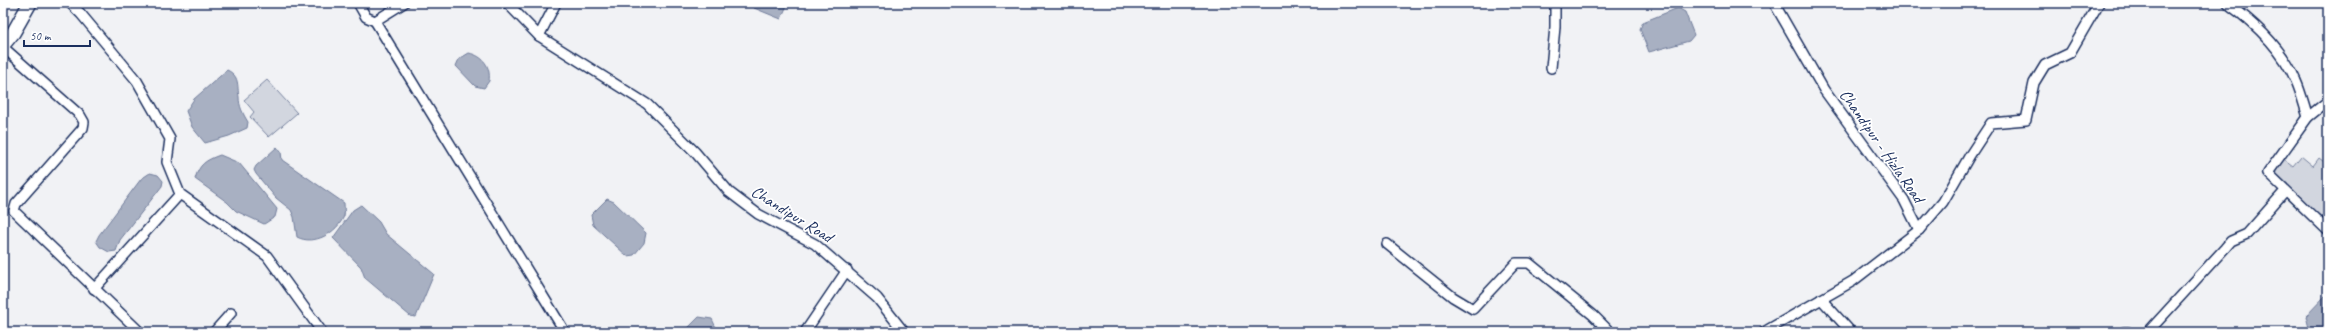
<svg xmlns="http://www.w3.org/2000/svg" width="2331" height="335" font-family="Caveat,sans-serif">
  <rect width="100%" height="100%" fill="#f1f2f5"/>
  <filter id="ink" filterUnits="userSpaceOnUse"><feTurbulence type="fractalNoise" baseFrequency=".025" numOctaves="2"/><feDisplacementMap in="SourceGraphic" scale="8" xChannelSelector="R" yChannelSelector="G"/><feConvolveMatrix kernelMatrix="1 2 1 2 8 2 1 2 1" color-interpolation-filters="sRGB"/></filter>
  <g filter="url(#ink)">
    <g fill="#d2d6df" stroke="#76829e">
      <path d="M267,80L297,113L269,137L250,117L254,112L244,100Z"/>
      <path d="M2301,156L2313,166L2319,158L2328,165V222L2271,175L2284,159L2293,166Z"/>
    </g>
    <g fill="#a8b0c2" stroke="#707c9a">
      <path d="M752,3H788L781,19L754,8Z"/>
      <path d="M1678,8L1685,12L1694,35L1689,41L1649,52L1640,29L1643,22Z"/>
      <path d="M469,53C483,56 491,66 489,81L484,88L475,86L456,66L459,59Z"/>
      <path d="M227,70C240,76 237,85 239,97C239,106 243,114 248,122L247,128L229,136L205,143L192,127L186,111L194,99Z"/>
      <path d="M277,147L281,152L282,160L344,203C344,207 345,212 344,216C337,233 314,246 297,237L294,217L291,210L276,198L256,174L254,170L256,166Z"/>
      <path d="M220,155L239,163L277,209L275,217L264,224L236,211L227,202L195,179C199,164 206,160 220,155Z"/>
      <path d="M150,173L158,175L163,181L162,186L120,240L116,251L109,252L100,247L96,241L99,235L141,179Z"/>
      <path d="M607,199L614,202L646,233L644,243L634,255L627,256L593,225L591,215Z"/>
      <path d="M361,205L379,222L386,234L434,274L416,317L410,316L365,278L361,267L333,238L353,210Z"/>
      <path d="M2326,295L2328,299V332H2310L2306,316Z"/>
      <path d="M699,317L712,319L718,332H684Z"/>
    </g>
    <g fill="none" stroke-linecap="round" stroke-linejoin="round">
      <g stroke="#1b2f5e" stroke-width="12">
        <g id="minor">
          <path d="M70,3L81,14L137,81L170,139L167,162L180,194L267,256L322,332"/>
          <path d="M358,3L366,17L375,21L404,3"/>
          <path d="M507,3L539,36L647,104L695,152L729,192L758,214L815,244L877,298L904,332"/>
          <path d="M1774,3L1824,90L1904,200L1919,230"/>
          <path d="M2227,3C2255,23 2282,48 2296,81C2301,92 2304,105 2308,117L2268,173L2328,231"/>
          <path d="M375,21L565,332"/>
          <path d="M539,36L556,3"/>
          <path d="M3,47L80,115L84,122L83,128L16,204L14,211L140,332"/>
          <path d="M1551,68L1555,27V3"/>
          <path d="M2308,117L2328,101"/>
          <path d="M1387,244L1453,297L1473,309L1516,263H1529L1593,315L1610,332"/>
          <path d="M94,289L180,194"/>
          <path d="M1821,299L1851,332"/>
          <path d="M214,332L231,313"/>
          <path d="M805,332L847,270"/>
          <path d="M1764,332L1853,281L1919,230L1943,202L1970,155L1991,123L2026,120L2034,83L2045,65L2070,53L2099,3"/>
          <path d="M2124,332H2128"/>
          <path d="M2148,332L2225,248L2231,241L2247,234L2285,191"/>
        </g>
      </g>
      <g stroke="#1b2f5e" stroke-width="16">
        <path id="secondary" d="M3,45L13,33L30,3"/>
      </g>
      <use href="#minor" stroke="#fff" stroke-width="9"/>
      <use href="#secondary" stroke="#fff" stroke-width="13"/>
    </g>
  </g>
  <g text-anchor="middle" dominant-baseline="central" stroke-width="3.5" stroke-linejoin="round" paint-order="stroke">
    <g font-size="17" fill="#1b2f5e" stroke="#fff">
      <text transform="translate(1882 146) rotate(55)">Chandipur - Hizla Road</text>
      <text transform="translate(792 214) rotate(32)">Chandipur Road</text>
    </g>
  </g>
  <rect width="2331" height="335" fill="none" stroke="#fff" stroke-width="16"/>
  <rect x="8" y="8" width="2315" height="319" fill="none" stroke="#1b2f5e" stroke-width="1.5" filter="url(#ink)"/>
  <path d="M24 40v6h66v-6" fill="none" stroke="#1b2f5e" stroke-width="2"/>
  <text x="30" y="40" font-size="12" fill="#1b2f5e" stroke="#ffffff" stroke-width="3" paint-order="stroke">50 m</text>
</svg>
